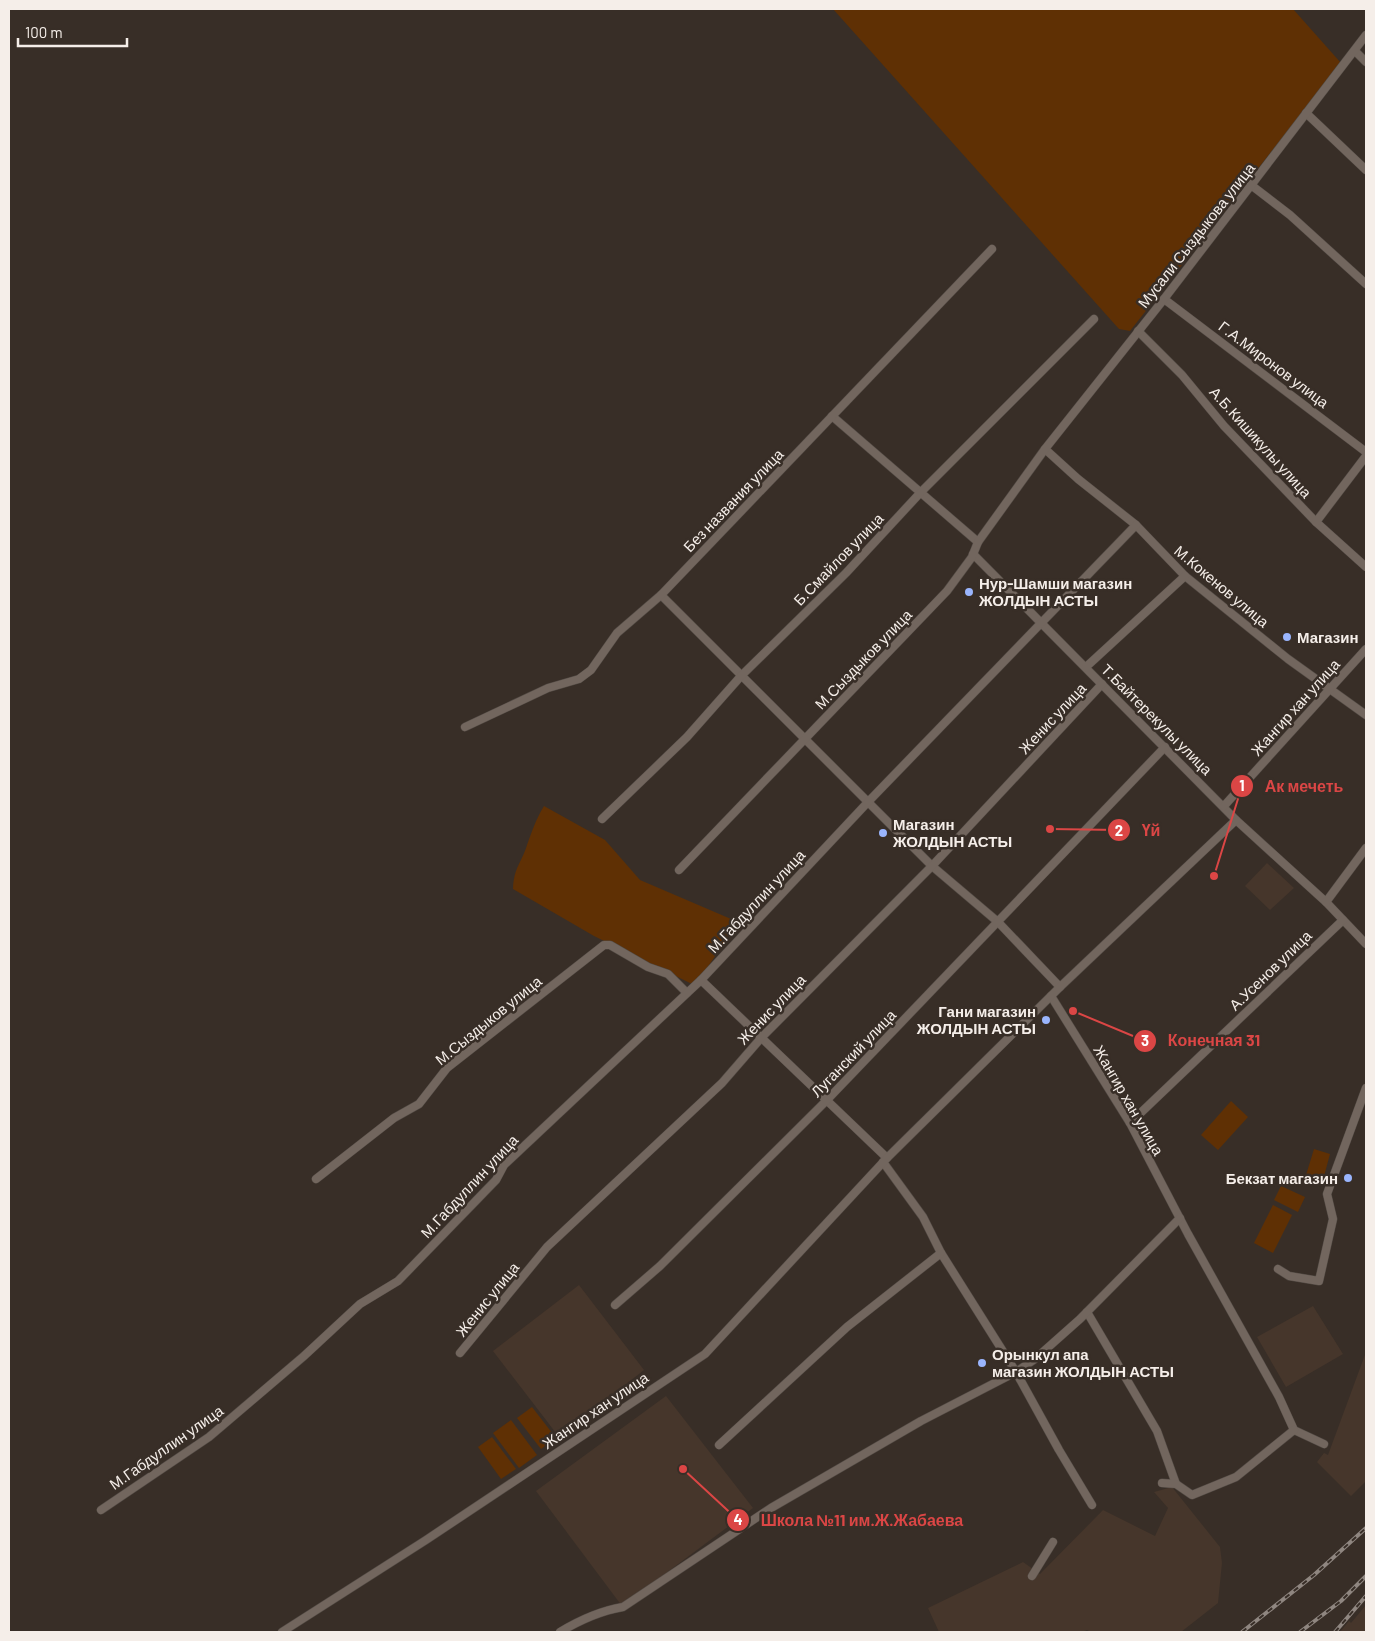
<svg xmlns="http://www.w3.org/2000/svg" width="1375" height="1641" font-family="Barlow,sans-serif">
  <rect width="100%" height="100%" fill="#382e27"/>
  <g fill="#46362b">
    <path d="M1267,863L1294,888L1270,910L1245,886Z"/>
    <path d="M579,1285L644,1370L559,1437L493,1351Z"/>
    <path d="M1313,1306L1343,1354L1286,1387L1257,1337Z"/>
    <path d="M1366,1352V1481L1351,1496L1317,1462L1324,1453L1328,1455Z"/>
    <path d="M666,1396L753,1508L622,1606L536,1491Z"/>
    <path d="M1172,1487L1220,1547L1222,1563L1218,1603L1181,1632H1091L1087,1630L1082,1632H939L928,1608L1023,1562L1040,1574L1103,1510L1155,1536L1168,1508L1154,1492Z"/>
    <path d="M1366,1605V1632H1340L1349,1621L1351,1623Z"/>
  </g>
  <g fill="#5f3004">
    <path d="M833,9H1293L1341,63L1130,331L1119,329Z"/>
    <path d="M544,806L605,840L640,880L738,922L703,974L692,984L594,936L513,889C514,867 521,864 527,845C533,829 535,821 544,806Z"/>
    <path d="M1231,1101L1248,1117L1218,1150L1201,1135Z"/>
    <path d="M1314,1149L1330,1154L1323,1180L1306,1175Z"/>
    <path d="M1281,1186L1305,1197L1298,1212L1274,1200Z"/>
    <path d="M1273,1205L1292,1215L1273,1253L1254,1243Z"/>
    <path d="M532,1407L556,1438L541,1449L517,1418Z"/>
    <path d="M511,1420L537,1455L519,1468L493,1433Z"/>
    <path d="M492,1437L516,1469L501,1479L478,1447Z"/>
  </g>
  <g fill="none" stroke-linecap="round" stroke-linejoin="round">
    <g stroke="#524a44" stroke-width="9">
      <g id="minor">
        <path d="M1355,51L1366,62"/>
        <path d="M1306,113L1366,170"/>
        <path d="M1251,185L1290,215L1366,284"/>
        <path d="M1164,299L1366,452"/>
        <path d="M1138,331L1182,375L1224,426L1316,522L1366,567"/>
        <path d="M832,416L978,542"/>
        <path d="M1045,449L1078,479L1136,525L1185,576L1288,659L1366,715"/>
        <path d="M1316,522L1366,456"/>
        <path d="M973,554L1236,820L1326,902L1366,944"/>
        <path d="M661,595L932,866L998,922L1060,987"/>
        <path d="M1086,667L1185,576"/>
        <path d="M465,727L548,688L579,679L591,670L617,633L661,595L992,249"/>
        <path d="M1224,806L1366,649"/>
        <path d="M602,819L687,737L741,676L846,573L921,492L1094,319"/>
        <path d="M679,870L947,591L972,557L978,542L1045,449L1164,299L1366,35"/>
        <path d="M1326,902L1366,848"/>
        <path d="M701,980L887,1158"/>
        <path d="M1051,996L1130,1123L1188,1234L1279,1397L1294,1430L1324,1444"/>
        <path d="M1130,1123L1343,920"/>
        <path d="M883,1162L923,1217L941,1253L1016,1372L1059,1450L1092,1505"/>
        <path d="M316,1179L394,1118L419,1104L447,1068L604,945H610L648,967L668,974L687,993"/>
        <path d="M1278,1269L1289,1276L1319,1281L1333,1219L1327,1194L1366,1088"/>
        <path d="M615,1305L660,1266L826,1101L1165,747"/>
        <path d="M1087,1312L1157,1431L1176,1484"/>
        <path d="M460,1353L547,1247L722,1083L761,1038L932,866L1102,684"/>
        <path d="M719,1445L847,1327L941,1253"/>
        <path d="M1162,1483L1176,1484L1192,1495L1236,1477L1294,1430"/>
        <path d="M101,1510L209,1437L304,1356L360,1304L398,1281L496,1180L504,1165L701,980L868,802L1136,525"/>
        <path d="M1032,1576L1053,1542"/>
        <path d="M282,1632L426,1540L705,1354L887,1158L1060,987L1236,820"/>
        <path d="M560,1632C580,1620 599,1611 623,1607L771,1508L921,1421L1016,1372L1035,1359L1080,1319L1180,1218"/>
      </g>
    </g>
    <use href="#minor" stroke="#72665e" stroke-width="8"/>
    <g stroke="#8f8680" stroke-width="4">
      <g id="rail">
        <path d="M1242,1632L1314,1575L1366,1528"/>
        <path d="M1300,1632L1341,1601L1366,1576"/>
        <path d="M1335,1632L1366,1596"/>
      </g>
    </g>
    <use href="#rail" stroke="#382e27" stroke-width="2" stroke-dasharray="5.5" stroke-linecap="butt"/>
  </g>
  <g fill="#9ab5fd" stroke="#382e27" stroke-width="2">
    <circle cx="969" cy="592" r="5"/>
    <circle cx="1287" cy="637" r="5"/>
    <circle cx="883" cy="833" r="5"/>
    <circle cx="1046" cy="1020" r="5"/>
    <circle cx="1348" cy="1178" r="5"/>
    <circle cx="982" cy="1363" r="5"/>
  </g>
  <g text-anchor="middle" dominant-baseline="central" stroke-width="5" stroke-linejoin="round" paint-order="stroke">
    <g font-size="15" fill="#f5eee9" stroke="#382e27">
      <text transform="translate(1196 235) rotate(-52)">Мусали Сыздыкова улица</text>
      <text transform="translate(1274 364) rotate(37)">Г.А.Миронов улица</text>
      <text transform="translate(1261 442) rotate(48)">А.Б.Кишикулы улица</text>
      <text transform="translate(733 500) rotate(-46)">Без названия улица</text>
      <text transform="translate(838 559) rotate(-46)">Б.Смайлов улица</text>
      <text transform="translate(1222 586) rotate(40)">М.Кокенов улица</text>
      <text transform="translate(863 659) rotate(-46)">М.Сыздыков улица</text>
      <text transform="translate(1295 707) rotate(-48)">Жангир хан улица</text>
      <text transform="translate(1052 718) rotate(-47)">Женис улица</text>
      <text transform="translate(1157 719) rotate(45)">Т.Байтерекулы улица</text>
      <text transform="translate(756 901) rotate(-47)">М.Габдуллин улица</text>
      <text transform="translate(1270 970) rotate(-44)">А.Усенов улица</text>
      <text transform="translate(771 1009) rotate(-46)">Женис улица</text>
      <text transform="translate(488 1020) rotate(-39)">М.Сыздыков улица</text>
      <text transform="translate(853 1053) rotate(-46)">Луганский улица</text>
      <text transform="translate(1129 1100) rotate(60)">Жангир хан улица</text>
      <text transform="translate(469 1186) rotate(-47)">М.Габдуллин улица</text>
      <text transform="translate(487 1299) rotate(-51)">Женис улица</text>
      <text transform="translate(595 1410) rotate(-34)">Жангир хан улица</text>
      <text transform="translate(166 1447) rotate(-35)">М.Габдуллин улица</text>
    </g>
    <g font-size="15" font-weight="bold" fill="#f5eee9" stroke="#382e27" text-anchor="start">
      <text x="979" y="583">Нур-Шамши магазин<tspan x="979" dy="17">ЖОЛДЫН АСТЫ</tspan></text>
      <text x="1297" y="637">Магазин</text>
      <text x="893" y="824">Магазин<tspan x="893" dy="17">ЖОЛДЫН АСТЫ</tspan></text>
      <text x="1036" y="1011" text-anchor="end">Гани магазин<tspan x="1036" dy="17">ЖОЛДЫН АСТЫ</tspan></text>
      <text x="1338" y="1178" text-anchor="end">Бекзат магазин</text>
      <text x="992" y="1354">Орынкул апа<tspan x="992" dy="17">магазин ЖОЛДЫН АСТЫ</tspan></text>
    </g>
  </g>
  <path fill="none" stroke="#db4645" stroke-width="2" d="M1214 876L1242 786M1050 829L1119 830M1073 1011L1145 1041M683 1469L738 1520"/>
  <g fill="#db4645" stroke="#382e27" stroke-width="2">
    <circle cx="1214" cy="876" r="5"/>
    <circle cx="1050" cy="829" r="5"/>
    <circle cx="1073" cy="1011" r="5"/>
    <circle cx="683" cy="1469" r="5"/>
    <circle cx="1242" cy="786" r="12"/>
    <circle cx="1119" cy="830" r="12"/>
    <circle cx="1145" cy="1041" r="12"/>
    <circle cx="738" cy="1520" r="12"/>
  </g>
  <g font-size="15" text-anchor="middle" font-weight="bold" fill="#fff">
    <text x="1242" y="791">1</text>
    <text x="1119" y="836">2</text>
    <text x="1145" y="1046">3</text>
    <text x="738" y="1525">4</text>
  </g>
  <g font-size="16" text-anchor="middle" font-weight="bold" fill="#db4645" stroke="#382e27" stroke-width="5" stroke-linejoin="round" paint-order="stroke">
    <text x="1304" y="792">Ак мечеть</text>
    <text x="1151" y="836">Үй</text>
    <text x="1214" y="1046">Конечная 31</text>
    <text x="862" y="1526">Школа №11 им.Ж.Жабаева</text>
  </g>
  <rect width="1375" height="1641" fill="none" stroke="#f5eee9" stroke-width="20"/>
  <path d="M18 38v8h109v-8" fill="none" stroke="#f5eee9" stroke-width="2.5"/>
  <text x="25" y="38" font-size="15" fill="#f5eee9" stroke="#382e27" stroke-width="4" paint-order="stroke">100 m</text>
</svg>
